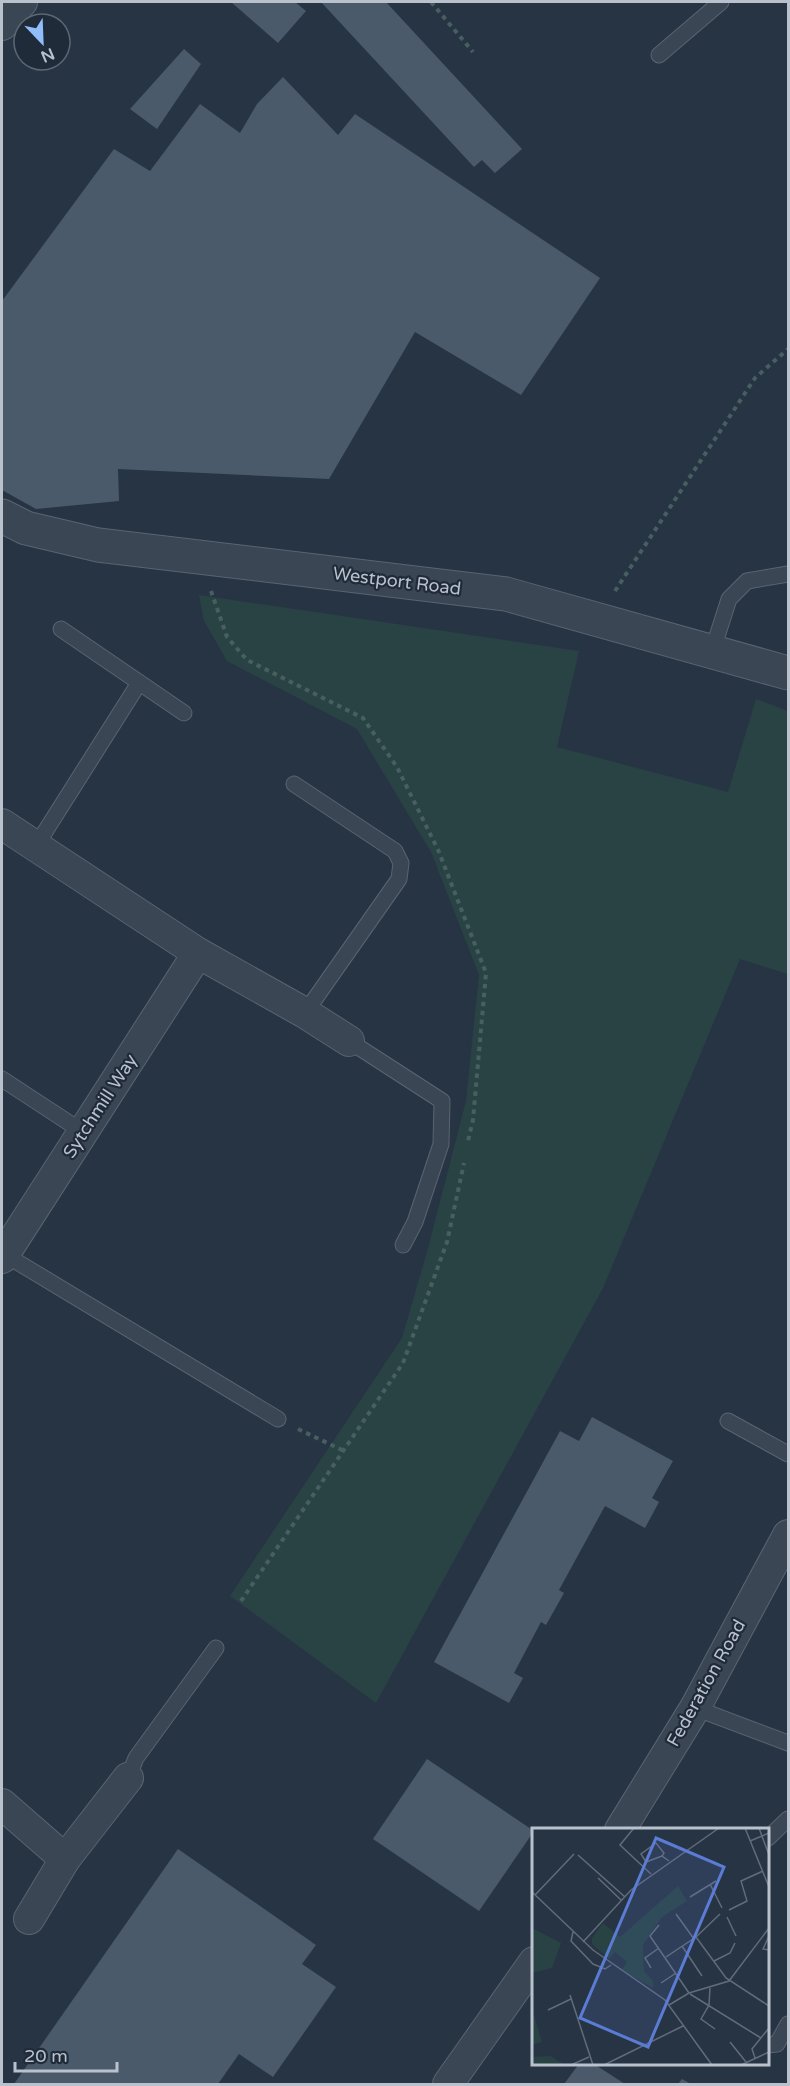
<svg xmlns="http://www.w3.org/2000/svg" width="790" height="2086" font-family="'Varela Round',sans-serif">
  <rect width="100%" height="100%" fill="#273444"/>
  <path fill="#294345" d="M199,595L579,651L557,747L728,792L756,699L788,711V974L740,959L603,1288L376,1703L230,1596L402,1338L428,1248L466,1101L479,975L431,852L357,729L227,661L204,621Z"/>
  <g fill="#4b5a6a">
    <path d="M231,2H295L306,11L278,43Z"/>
    <path d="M321,2H386L522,149L495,173L482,160L474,167Z"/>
    <path d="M184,49L201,64L157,129L130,109Z"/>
    <path d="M283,77L338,135L355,114L600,278L521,395L415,332L329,479L118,469L119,501L36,509L2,490V301L114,149L150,171L200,104L240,133L257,104Z"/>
    <path d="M592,1417L673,1461L652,1498L659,1502L645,1528L605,1506L559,1590L564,1593L546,1625L541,1622L514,1673L523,1678L509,1703L434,1662L560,1431L579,1441Z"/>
    <path d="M427,1759L534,1831L479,1911L373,1839Z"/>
    <path d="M178,1849L316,1945L302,1964L336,1987L273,2077L239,2054L218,2084H14Z"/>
    <path d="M579,2064H594L625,2084H564Z"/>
    <path d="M682,2079L691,2084H678Z"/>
  </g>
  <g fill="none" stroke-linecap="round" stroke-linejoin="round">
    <g stroke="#5a6471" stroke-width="17">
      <g id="service">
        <path d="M659,55L721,2"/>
        <path d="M61,629L184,713"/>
        <path d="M712,652L729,599L747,581L788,574"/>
        <path d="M294,784L395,851L401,863L399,879L305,1013"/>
        <path d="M36,846L139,683"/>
        <path d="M349,1041L442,1101L441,1144L415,1222L403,1245"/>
        <path d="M2,1079L83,1132"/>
        <path d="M4,1254L278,1419"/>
        <path d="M728,1421L788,1454"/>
        <path d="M695,1708L788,1743"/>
        <path d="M128,1778L136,1758L216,1648"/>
        <path d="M768,1838L788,1819"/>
        <path d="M768,2045L777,2044L788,2024"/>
      </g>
    </g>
    <g stroke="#5a6471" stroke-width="32">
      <g id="minor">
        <path d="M2,25L22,2"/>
        <path d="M2,824L198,953L305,1013L349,1041"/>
        <path d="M2,1258L198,953"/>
        <path d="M2,1804L65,1859"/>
        <path d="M620,1830L695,1708L788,1535"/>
        <path d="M29,1919L65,1859L128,1778"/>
        <path d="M448,2084L534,1962"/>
      </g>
    </g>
    <g stroke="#5a6471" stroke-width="35">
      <path id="tertiary" d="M2,516L26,528L98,545L506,594L788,673"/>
    </g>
    <g stroke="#475f61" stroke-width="4" stroke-dasharray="4.5 4.5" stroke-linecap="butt">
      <path d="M431,2L473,52"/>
      <path d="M211,591L227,637L247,660L363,718L397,767L439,852L486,973L473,1120L468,1141"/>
      <path d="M615,591L755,378L788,349"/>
      <path d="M298,1429L344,1451"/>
      <path d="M241,1601L403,1363L447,1242L464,1163"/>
    </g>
    <use href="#service" stroke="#3b4654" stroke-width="15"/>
    <use href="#minor" stroke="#3b4654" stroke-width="30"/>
    <use href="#tertiary" stroke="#3b4654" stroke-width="33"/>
  </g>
  <g text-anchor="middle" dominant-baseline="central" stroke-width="4.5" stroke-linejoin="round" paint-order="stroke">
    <g font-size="18" fill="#b9c1cd" stroke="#202b39">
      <text transform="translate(397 581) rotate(7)">Westport Road</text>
      <text transform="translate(100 1106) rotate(-57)">Sytchmill Way</text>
      <text transform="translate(706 1683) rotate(-61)">Federation Road</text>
    </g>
  </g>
  <g transform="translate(532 1828)">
    <rect width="237" height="237" fill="#273444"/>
    <path d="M146,58L155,73L130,89L111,117L112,143L121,153V160L90,142L95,134L83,124L77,131L60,116V110L71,95L88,109ZM0,100L29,115L20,140L0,145ZM0,181L10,214L0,217ZM19,228L32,237H0V229Z" fill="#294345"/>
    <path fill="none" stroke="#616c7b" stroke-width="1.5" d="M102,0L88,17L119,46M213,0L237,59M227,0L237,27M218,13L237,5M46,27L93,69M130,28L114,34L109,26L124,15L132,25L130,28L137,33M66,50L89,72M178,56L190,80M0,64L61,122L133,172L180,237M3,67L42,26M158,69L184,53M197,82L215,73L209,53L231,43M144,86L162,111M195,89L204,108M127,97L118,108L157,165M41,104L39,113L61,136L73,141L79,137M237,108L231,121L237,122M164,109L188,86M51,114L99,62L187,0M150,118L170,148M134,129L164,109L194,150L237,178M182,133L198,125L203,115M119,140L113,130L127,120M129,155L144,145M178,160L177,177L169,191L183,201M158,166L229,210M38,167L61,237M137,177L157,165L197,153L237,100M16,182L39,171M198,214L214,234M223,230L220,221L237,200M39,237L57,229M72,237L151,198M209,237L237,224"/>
    <path fill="#5b7cd4" fill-opacity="0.15" stroke="#5b7cd4" stroke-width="3" d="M124,10L192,39L116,219L48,190Z"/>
    <rect width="237" height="237" fill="none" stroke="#b9c1cd" stroke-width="3"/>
  </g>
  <rect width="790" height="2086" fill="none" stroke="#b9c1cd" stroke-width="6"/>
  <g transform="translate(42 42) rotate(157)"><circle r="28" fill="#202b39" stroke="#5d6774" stroke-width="1.5"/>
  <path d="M0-4.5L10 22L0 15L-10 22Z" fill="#91bdfa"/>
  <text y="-9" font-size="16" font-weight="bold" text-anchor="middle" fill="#b9c1cd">N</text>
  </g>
  <path d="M15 2062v9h102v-9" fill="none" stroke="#b9c1cd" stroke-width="3"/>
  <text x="24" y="2062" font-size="18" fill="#b9c1cd" stroke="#202b39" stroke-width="4.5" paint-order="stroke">20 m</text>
</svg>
